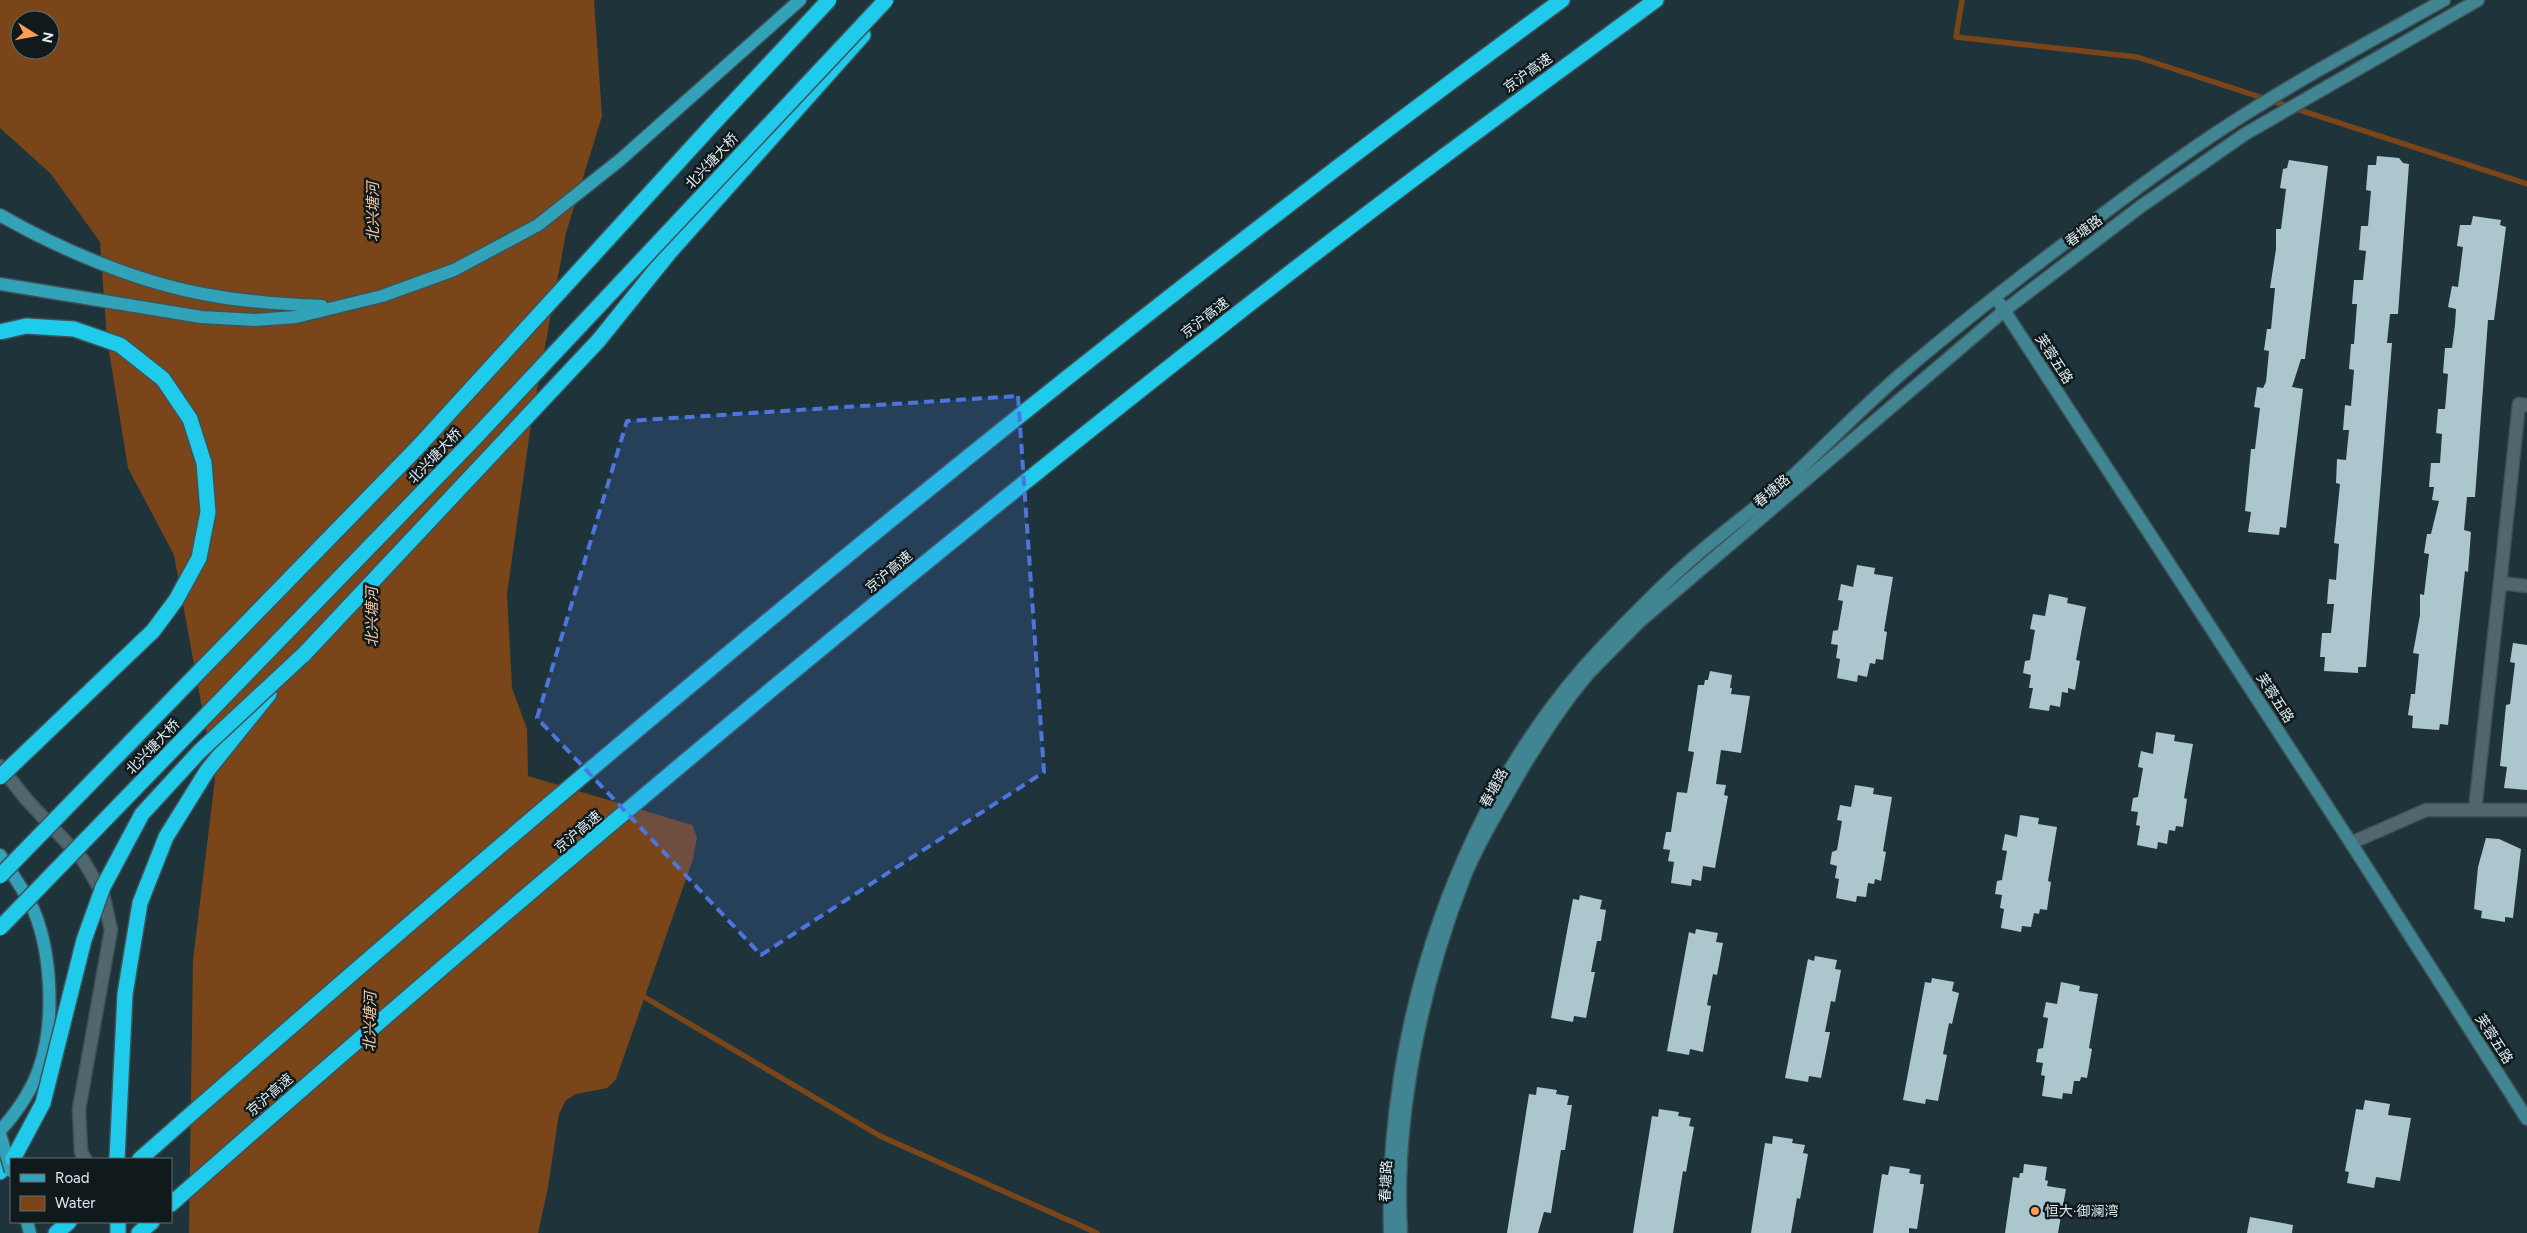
<svg xmlns="http://www.w3.org/2000/svg" width="2527" height="1233" font-family="Figtree,'Noto Sans SC',sans-serif">
  <rect width="100%" height="100%" fill="#1e343a"/>
  <path fill="#7a4518" fill-rule="evenodd" d="M0,0H594L602,116L566,233L532,417L507,594L512,688L527,729L528,776L692,825L697,837L693,859L616,1079L607,1088L576,1094L566,1100L559,1114L548,1187L538,1233H189L193,960L215,779L174,555L128,468L107,339L100,242L51,174L0,128ZM20,20H50V50H20Z"/>
  <g fill="none" stroke-linecap="round" stroke-linejoin="round">
    <g stroke="#7a4518" stroke-width="5.5">
      <path d="M1962,0L1956,37L2137,57L2527,184"/>
      <path d="M639,994L880,1136L1097,1233"/>
    </g>
  </g>
  <g fill="#acc6cd">
    <path d="M2377,156L2399,158L2403,163L2409,164L2398,314H2390L2387,343H2392L2366,667H2358V673L2324,671L2325,657H2320L2322,633H2331L2334,604H2327L2329,579L2336,580L2339,544L2334,543L2340,484L2336,483L2337,459L2346,460L2349,430H2343L2345,405L2351,406L2354,370L2349,369L2351,344H2354L2357,304H2352L2354,280H2363L2366,251L2359,250L2361,226H2368L2371,191L2366,190L2368,165H2376Z"/>
    <path d="M2289,160L2328,166L2305,359H2301L2292,387L2303,389L2286,528L2280,527L2279,535L2248,532L2251,512L2245,511L2251,449H2255L2260,408L2254,407L2257,387L2263,388L2266,382L2269,351L2264,350L2267,329H2271L2275,288H2270L2276,249V229H2281L2286,189L2280,188L2283,169L2287,168Z"/>
    <path d="M2473,216L2501,220L2500,225L2506,227L2494,320H2488L2475,497H2467L2464,530L2471,532L2468,572L2465,571L2448,725L2440,724L2439,730L2412,728L2413,716L2408,715L2411,694H2415L2419,654L2413,653L2420,615V594L2424,595L2429,554L2424,553L2427,534H2431L2439,501L2432,500L2434,487H2429L2431,463H2440L2442,434L2436,433L2438,409H2445L2448,374L2443,373L2445,348H2452L2455,325L2456,309L2448,307L2452,286L2458,287L2463,247L2457,246L2460,225H2471Z"/>
    <path d="M1857,565L1875,568L1874,574L1893,577L1884,631L1887,632L1883,660L1876,659L1875,664L1870,663L1867,677L1858,675L1857,682L1837,678L1840,659L1836,658L1838,645L1831,644L1833,631L1838,630L1843,601L1838,600L1841,584L1853,587Z"/>
    <path d="M2049,594L2068,598L2067,603L2086,607L2076,660L2080,661L2075,690L2068,688V693L2062,692L2060,707L2050,705L2049,711L2029,708L2033,688H2029L2031,675L2023,673L2025,661L2030,660L2035,630L2030,629L2033,614L2045,616Z"/>
    <path d="M2513,643L2527,645V790L2504,788L2507,767L2500,766L2506,705L2510,704L2515,663L2510,662Z"/>
    <path d="M1710,671L1732,675L1730,688H1732L1731,694L1750,696L1741,753L1721,750L1716,784L1726,785L1724,795L1728,796L1715,868L1703,866L1701,881L1692,879L1691,886L1671,883L1674,862L1668,861L1670,850L1663,849L1666,832H1671L1677,792L1687,793L1694,752L1688,751L1698,685H1704L1705,680H1708Z"/>
    <path d="M2156,732L2175,735L2174,741L2193,744L2184,798L2187,799L2183,827L2176,826L2175,831L2169,830L2167,844L2158,842L2157,849L2137,845L2140,826L2136,825L2138,812L2131,811L2133,798L2138,797L2143,768L2138,767L2141,751L2153,754Z"/>
    <path d="M1855,785L1874,788L1873,794L1892,797L1883,851L1886,852L1881,881L1875,879L1874,884L1868,883L1866,897L1857,896L1856,902L1836,898L1839,879L1835,878L1837,866L1830,864L1832,852L1837,850L1842,821L1837,820L1840,805L1851,807Z"/>
    <path d="M2020,815L2039,818L2038,824L2057,827L2048,881L2051,882L2047,910L2040,909L2039,914L2034,913L2031,927L2022,926L2021,932L2001,928L2004,909L2000,908L2002,895L1995,894L1997,881L2002,880L2007,851L2002,850L2005,834L2017,837Z"/>
    <path d="M2486,838L2499,839L2521,849L2513,918L2505,917V922L2481,918L2482,911L2474,909L2478,867Z"/>
    <path d="M1580,895L1602,900L1600,909L1606,910L1601,941H1597L1591,972H1595L1586,1018L1574,1016L1573,1022L1551,1018L1573,899L1579,900Z"/>
    <path d="M1696,929L1718,933L1716,942L1723,943L1717,975L1713,974L1707,1005L1711,1006L1703,1052L1690,1049L1689,1055L1667,1051L1689,932L1695,934Z"/>
    <path d="M1815,956L1837,960L1835,969L1841,970L1835,1002L1831,1001L1825,1032H1830L1821,1078L1809,1076L1808,1082L1785,1078L1808,959L1814,961Z"/>
    <path d="M1932,978L1954,982L1952,991L1959,993L1952,1024L1949,1023L1943,1054L1947,1055L1938,1101L1926,1099L1925,1104L1903,1100L1925,982L1931,983Z"/>
    <path d="M2061,982L2080,986L2079,991L2098,994L2089,1048L2092,1049L2087,1078L2081,1077L2080,1081H2074L2072,1094L2063,1093L2062,1099L2042,1096L2045,1076L2041,1075L2043,1063L2036,1062L2038,1049L2043,1048L2048,1018L2043,1017L2046,1002L2057,1004Z"/>
    <path d="M1537,1087L1557,1090L1556,1094L1569,1096L1567,1105H1572L1565,1150H1561L1551,1213L1544,1212L1538,1233H1507L1529,1094L1536,1095Z"/>
    <path d="M2365,1100L2390,1104L2388,1115L2411,1118L2400,1181L2376,1177L2374,1188L2347,1183L2349,1172L2345,1171L2356,1109L2363,1110Z"/>
    <path d="M1659,1109L1679,1112L1678,1116L1691,1118L1689,1126L1694,1127L1686,1172L1683,1171L1673,1233H1633L1652,1116L1658,1117Z"/>
    <path d="M1773,1136L1793,1139L1792,1143L1805,1145L1803,1153L1808,1154L1800,1199L1797,1198L1791,1233H1751L1765,1143L1772,1144Z"/>
    <path d="M2024,1164L2047,1167L2045,1180L2048,1181L2047,1186L2066,1189L2058,1233H2005L2013,1177L2019,1178L2020,1173H2023Z"/>
    <path d="M1890,1166L1910,1169L1909,1173L1921,1175L1920,1184H1924L1917,1229L1909,1228V1233H1873L1882,1174L1888,1175Z"/>
    <path d="M2250,1217L2293,1225L2292,1233H2247Z"/>
  </g>
  <g fill="none" stroke-linecap="round" stroke-linejoin="round">
    <g stroke="#3e5257" stroke-width="15">
      <g id="street">
        <path d="M2500,583L2519,404L2527,405"/>
        <path d="M0,766L26,799L83,860L103,894L111,930L79,1109L81,1152L85,1159"/>
        <path d="M2475,810L2500,583L2527,586"/>
        <path d="M2351,843L2426,810H2527"/>
      </g>
    </g>
    <g stroke="#3e5257" stroke-width="15">
      <g id="secondary">
        <path d="M2000,304L2351,843L2527,1119"/>
        <path d="M1390,1233C1384,1025 1459,796 1605,644C1630,618 1656,591 1684,566C1720,533 1760,506 1796,473C1831,440 1865,405 1902,373C1956,327 2012,283 2069,240C2123,198 2178,157 2236,120C2303,77 2374,39 2444,0"/>
        <path d="M1401,1233C1394,1117 1422,986 1464,878C1479,841 1505,799 1525,764C1544,734 1564,702 1588,674C1604,657 1622,640 1638,623L2005,310L2140,207L2245,134L2478,0"/>
      </g>
    </g>
    <g stroke="#3e5257" stroke-width="15">
      <g id="primary">
        <path d="M0,215C61,250 139,283 209,295C246,302 284,304 322,306"/>
        <path d="M0,284L201,317L255,320L296,317L382,296L454,270L538,225L620,160L800,0"/>
        <path d="M0,855C11,873 25,891 34,911C52,955 55,1024 39,1069C31,1092 16,1113 0,1131"/>
        <path d="M27,1222L30,1233"/>
      </g>
    </g>
    <g stroke="#3e5257" stroke-width="18">
      <g id="highway">
        <path d="M294,665L599,340L669,253L863,35"/>
        <path d="M117,1159L125,994L140,903L166,837L207,771L269,694"/>
        <path d="M140,1159C598,755 1068,361 1562,0"/>
        <path d="M0,1172L11,1161"/>
        <path d="M171,1204C517,899 870,601 1233,317C1372,208 1514,104 1656,0"/>
        <path d="M118,1222V1233"/>
        <path d="M56,1233L69,1222"/>
        <path d="M139,1233L152,1222"/>
      </g>
    </g>
    <use href="#street" stroke="#4f676d" stroke-width="12"/>
    <use href="#secondary" stroke="#418593" stroke-width="12"/>
    <use href="#primary" stroke="#32a2b9" stroke-width="12"/>
    <use href="#highway" stroke="#1fcaeb" stroke-width="15"/>
    <g stroke="#3e5257" stroke-width="15" stroke-linecap="butt">
      <path id="primary-bridge" d="M0,1134L11,1171"/>
    </g>
    <g stroke="#3e5257" stroke-width="18" stroke-linecap="butt">
      <g id="highway-bridge">
        <path d="M0,332L26,326L74,329L120,345L163,379L190,419L204,463L208,512L199,558L176,600L153,631L0,777"/>
        <path d="M0,876L418,447L714,123L829,0"/>
        <path d="M0,928L472,441L886,0"/>
        <path d="M13,1159L43,1103L84,940L103,887L142,814L199,752L302,656"/>
      </g>
    </g>
    <use href="#primary-bridge" stroke="#32a2b9" stroke-width="12"/>
    <use href="#highway-bridge" stroke="#1fcaeb" stroke-width="15"/>
  </g>
  <path fill="#4d75de" fill-opacity="0.2" stroke="#4d75de" stroke-width="4" stroke-dasharray="10 6" stroke-linejoin="round" d="M1018,396L1044,772L761,955L537,718L627,421Z"/>
  <circle fill="#fc9d53" stroke="#101a1d" stroke-width="2" cx="2035" cy="1211" r="5"/>
  <g text-anchor="middle" dominant-baseline="central" stroke-width="5" stroke-linejoin="round" paint-order="stroke">
    <g font-size="14" fill="#deebef" stroke="#101a1d">
      <text transform="translate(1528 73) rotate(-36)">京沪高速</text>
      <text transform="translate(712 161) rotate(-47)">北兴塘大桥</text>
      <text transform="translate(2084 231) rotate(-37)">春塘路</text>
      <text transform="translate(1205 318) rotate(-38)">京沪高速</text>
      <text transform="translate(2054 359) rotate(57)">芙蓉五路</text>
      <text transform="translate(435 456) rotate(-46)">北兴塘大桥</text>
      <text transform="translate(1772 491) rotate(-40)">春塘路</text>
      <text transform="translate(889 572) rotate(-40)">京沪高速</text>
      <text transform="translate(2275 698) rotate(57)">芙蓉五路</text>
      <text transform="translate(153 747) rotate(-46)">北兴塘大桥</text>
      <text transform="translate(1494 788) rotate(-61)">春塘路</text>
      <text transform="translate(578 832) rotate(-40)">京沪高速</text>
      <text transform="translate(2494 1039) rotate(57)">芙蓉五路</text>
      <text transform="translate(270 1095) rotate(-41)">京沪高速</text>
      <text transform="translate(1386 1181) rotate(-87)">春塘路</text>
    </g>
    <g font-size="14" fill="#deebef" stroke="#101a1d" text-anchor="start">
      <text x="2045" y="1211">恒大·御澜湾</text>
    </g>
    <g font-size="15" font-style="italic" fill="#fac8a4" stroke="#101a1d">
      <text transform="translate(373 212) rotate(-90)">北兴塘河</text>
      <text transform="translate(372 617) rotate(-90)">北兴塘河</text>
      <text transform="translate(370 1022) rotate(-89)">北兴塘河</text>
    </g>
  </g>
  <rect x="10" y="1158" width="162" height="65" fill="#101a1d" stroke="#626e71"/>
  <rect x="20" y="1174" width="25" height="8" fill="#32a2b9" stroke="#626e71"/>
  <text x="55" y="1183" font-size="15" fill="#deebef">Road</text>
  <rect x="20" y="1196" width="25" height="15" fill="#7a4518" stroke="#626e71"/>
  <text x="55" y="1208" font-size="15" fill="#deebef">Water</text>
  <g transform="translate(35 35) rotate(101)"><circle r="24" fill="#101a1d" stroke="#626e71"/>
  <path d="M0-4L9 19L0 12L-9 19Z" fill="#fc9d53"/>
  <text y="-8" font-size="14" font-weight="bold" text-anchor="middle" fill="#deebef">N</text>
  </g>
</svg>
